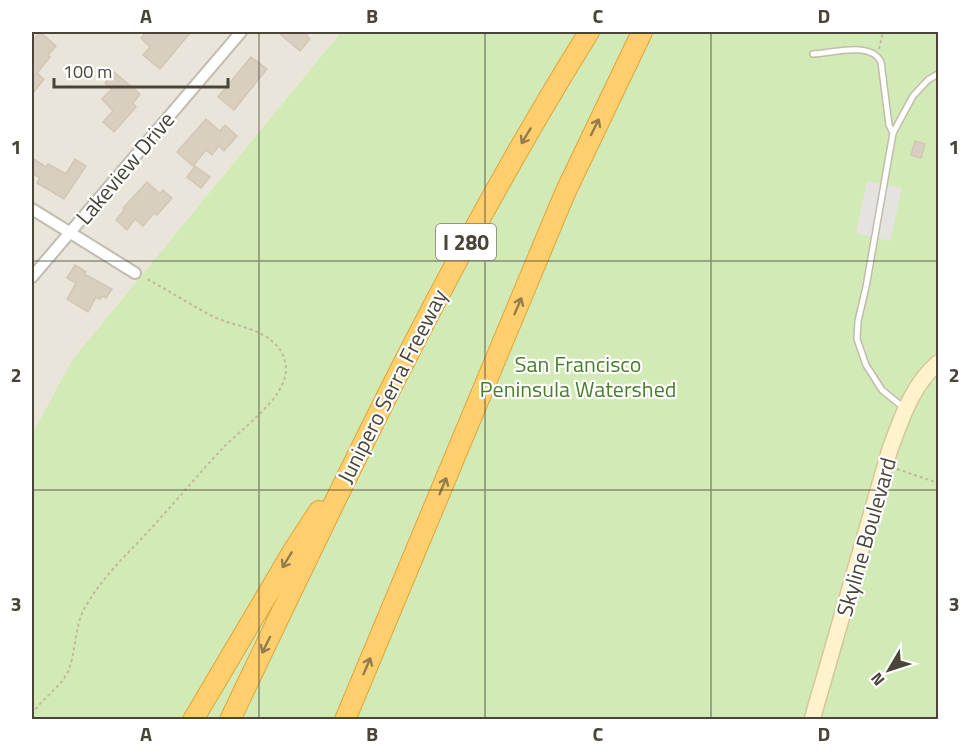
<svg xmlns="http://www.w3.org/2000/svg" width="970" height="751" font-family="'Titillium Web',sans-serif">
  <rect width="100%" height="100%" fill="#f6f3ec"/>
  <path fill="#eae5da" d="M32,32H341L72,360L32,434Z"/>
  <path fill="#d2eab5" d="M341,32H938V719L32,720V434L72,360Z"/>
  <path fill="#e5e3e0" d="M867,181L902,188L890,241L856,233Z"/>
  <g fill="#d8cfc1" stroke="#d3c7b4" stroke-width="1.5">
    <path d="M40,32L56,46L48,55L50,57L37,73L44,79L32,94V41Z"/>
    <path d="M146,32H191L160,69L143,55L150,47L141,38Z"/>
    <path d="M278,32H310L306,36L310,39L300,51Z"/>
    <path d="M251,57L267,69L234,110L218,97Z"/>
    <path d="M114,72L140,94L133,103L136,107L114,132L103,122L113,111L102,99L112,89L105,83Z"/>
    <path d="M206,119L220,131L225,125L237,136L224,151L219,146L212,155L206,150L193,166L177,152Z"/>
    <path d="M915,141L925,144L921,158L911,155Z"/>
    <path d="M32,158L46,167L48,164L66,174L75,159L86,166L64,199L37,183L40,178L32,173Z"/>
    <path d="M195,166L210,177L201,188L187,177Z"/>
    <path d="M147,182L160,194L163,190L172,198L157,215L154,213L143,226L135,219L127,230L116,220L125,209L123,208Z"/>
    <path d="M75,265L86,272L84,274L112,289L106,298L102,296L100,299L96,297L88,312L67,299L76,283L67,278Z"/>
  </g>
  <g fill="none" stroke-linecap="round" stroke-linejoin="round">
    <g stroke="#c2bbae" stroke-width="8">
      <g id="lane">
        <path d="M813,54C832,53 871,41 881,62L889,125L893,133"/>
        <path d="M904,408L882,390L866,365L857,339L858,321L866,287L893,133L913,96L928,80L938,74"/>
      </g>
    </g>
    <g stroke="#c2bbae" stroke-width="14">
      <g id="street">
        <path d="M32,209L135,273"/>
        <path d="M32,277L241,32"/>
      </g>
    </g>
    <g stroke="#d6c79b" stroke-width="18">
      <path id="secondary" d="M812,720L890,449C902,418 912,385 938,363"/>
    </g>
    <g stroke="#e0a43c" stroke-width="22">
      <g id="highway">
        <path d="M193,720L293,551L319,511"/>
        <path d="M230,720C342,485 451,253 589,32"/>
        <path d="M345,720L565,193L642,32"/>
      </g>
    </g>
    <g stroke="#c4b79f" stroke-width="2" stroke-dasharray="3 3" stroke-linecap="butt">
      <path d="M879,49L883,32"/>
      <path d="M897,469L938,483"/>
      <path d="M32,714C42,698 63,686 69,669C77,647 74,624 87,604C103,577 124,557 145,535C171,507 195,478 221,450C240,429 294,394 285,362C284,355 280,348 274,343C258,327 232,326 212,316C189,304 168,290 145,278"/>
    </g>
    <use href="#lane" stroke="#fff" stroke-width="5"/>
    <use href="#street" stroke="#fff" stroke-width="10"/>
    <use href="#secondary" stroke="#fff3cd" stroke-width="15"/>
    <use href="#highway" stroke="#ffcf6e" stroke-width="20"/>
  </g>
  <defs><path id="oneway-shaft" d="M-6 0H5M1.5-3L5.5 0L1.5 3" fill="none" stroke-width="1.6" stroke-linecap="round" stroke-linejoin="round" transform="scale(1.5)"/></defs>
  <g stroke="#937c4e">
    <use href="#oneway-shaft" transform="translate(595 127) rotate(-64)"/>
    <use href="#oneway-shaft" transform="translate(526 136) rotate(121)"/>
    <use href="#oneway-shaft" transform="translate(518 306) rotate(-67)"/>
    <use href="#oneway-shaft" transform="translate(443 486) rotate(-67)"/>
    <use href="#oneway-shaft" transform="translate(287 560) rotate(121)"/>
    <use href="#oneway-shaft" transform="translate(266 645) rotate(116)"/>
    <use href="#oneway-shaft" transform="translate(367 666) rotate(-67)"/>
  </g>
  <path fill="none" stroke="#4b4439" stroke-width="1.5" stroke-opacity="0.55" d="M259,32V720M485,32V720M711,32V720M32,261H938M32,490H938"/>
  <g text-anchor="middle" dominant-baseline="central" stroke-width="4.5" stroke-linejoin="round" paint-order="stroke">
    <rect fill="#fff" stroke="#817c74" stroke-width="1.5" x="436" y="224" width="60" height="36" rx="4.5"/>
    <g font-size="21" font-weight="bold" fill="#4b4439">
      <text x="466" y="242">I 280</text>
    </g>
    <g font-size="22" fill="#4b4439" stroke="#fff">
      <text transform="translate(125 168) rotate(-50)">Lakeview Drive</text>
      <text transform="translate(392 386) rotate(-63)">Junipero Serra Freeway</text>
      <text transform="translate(866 537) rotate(-74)">Skyline Boulevard</text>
    </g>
    <g font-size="22" fill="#4a7f2a" stroke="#fff">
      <text x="578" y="364">San Francisco<tspan x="578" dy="25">Peninsula Watershed</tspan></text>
    </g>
  </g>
  <rect width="970" height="751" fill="none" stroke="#ffffff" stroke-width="66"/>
  <g transform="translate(889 670) rotate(231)" stroke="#ffffff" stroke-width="4.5" paint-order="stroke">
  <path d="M0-4.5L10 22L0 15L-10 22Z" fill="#4b4439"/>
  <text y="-9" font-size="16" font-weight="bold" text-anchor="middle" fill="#4b4439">N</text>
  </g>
  <path d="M54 78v9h174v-9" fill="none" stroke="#4b4439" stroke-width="3"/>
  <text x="63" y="78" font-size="18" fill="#4b4439" stroke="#ffffff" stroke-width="4.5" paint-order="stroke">100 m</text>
  <rect x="33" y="33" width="904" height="685" fill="none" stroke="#4b4439" stroke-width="2"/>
  <g font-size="20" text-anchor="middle" font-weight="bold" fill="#4b4439">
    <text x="146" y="23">A</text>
    <text x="372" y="23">B</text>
    <text x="598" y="23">C</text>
    <text x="824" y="23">D</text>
    <text x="16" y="154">1</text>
    <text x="954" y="154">1</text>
    <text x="16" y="382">2</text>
    <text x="954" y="382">2</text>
    <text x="16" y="611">3</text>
    <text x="954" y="611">3</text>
    <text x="146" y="741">A</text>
    <text x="372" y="741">B</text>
    <text x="598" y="741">C</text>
    <text x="824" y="741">D</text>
  </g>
</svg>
